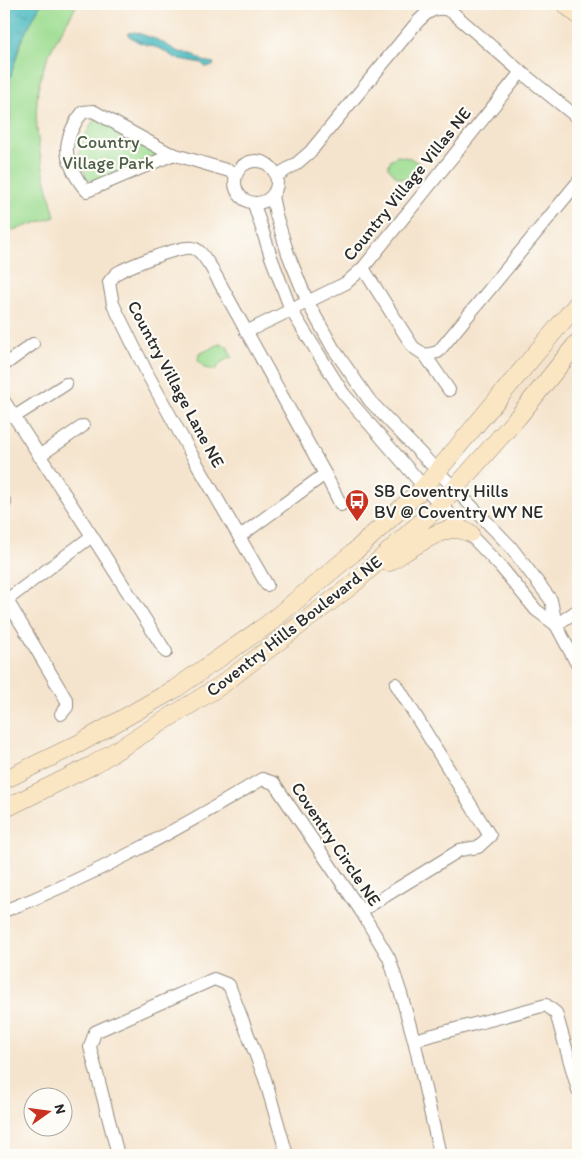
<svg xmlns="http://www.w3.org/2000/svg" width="582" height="1159" font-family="Itim,sans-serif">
  <defs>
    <pattern id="water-ripples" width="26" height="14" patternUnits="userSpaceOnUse" patternTransform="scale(1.25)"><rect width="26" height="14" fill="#4bbac0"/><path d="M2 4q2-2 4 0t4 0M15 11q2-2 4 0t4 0" fill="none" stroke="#3f979c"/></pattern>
  </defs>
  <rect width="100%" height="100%" fill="#fdfcf7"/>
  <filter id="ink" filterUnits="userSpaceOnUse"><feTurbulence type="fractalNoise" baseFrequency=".02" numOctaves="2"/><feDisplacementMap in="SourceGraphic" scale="10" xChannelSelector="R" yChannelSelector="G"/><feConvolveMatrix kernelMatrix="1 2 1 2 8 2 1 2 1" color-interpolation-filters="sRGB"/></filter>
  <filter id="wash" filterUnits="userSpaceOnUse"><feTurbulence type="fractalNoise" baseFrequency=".0096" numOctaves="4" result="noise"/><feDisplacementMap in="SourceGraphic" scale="20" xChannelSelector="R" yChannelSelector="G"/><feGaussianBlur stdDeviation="1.12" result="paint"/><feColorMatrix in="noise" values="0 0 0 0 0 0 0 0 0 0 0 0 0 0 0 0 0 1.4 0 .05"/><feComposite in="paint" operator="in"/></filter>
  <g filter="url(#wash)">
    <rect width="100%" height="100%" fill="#f5e4cd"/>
    <g fill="#9edd92" stroke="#64845e">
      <path d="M4,4H77C66,26 49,48 42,73C28,122 43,169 55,217L4,233Z"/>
      <path d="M104,117L169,153L100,185L86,178L79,153L80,146L93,121Z"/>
      <path d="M398,156L410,158L420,164L412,181L397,177L388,167L391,159Z"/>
      <path d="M220,344L227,346L232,357L223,361L215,370L204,368L198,360L199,354Z"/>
    </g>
    <g fill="url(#water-ripples)" stroke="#3b7276">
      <path d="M4,4H41L22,39L9,82L10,118L4,164Z"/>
      <path d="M135,32L158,40L179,52L192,53L203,61L214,63L213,66L205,67L202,63L175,58L161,49L138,42L128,35V33Z"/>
    </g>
  </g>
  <g filter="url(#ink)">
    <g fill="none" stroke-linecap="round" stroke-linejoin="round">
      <g stroke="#90887c" stroke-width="14">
        <g id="street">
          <path d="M174,154L87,191C78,183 66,160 67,148C68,135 75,121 83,112L93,111L169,153L236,173"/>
          <circle cx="256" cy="182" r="21"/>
          <path d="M276,176L296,164L310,152L414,26C424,14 436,3 452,12L521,72L578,118"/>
          <path d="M272,196L276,215L288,254L308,303L333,348L370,401L510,546L551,600L556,625L578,666"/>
          <path d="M254,204L271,257L291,310L343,393L424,487L501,567L536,610L556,625"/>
          <path d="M363,268L413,347L425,355L449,390"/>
          <path d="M246,332L346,283L363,268L521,72"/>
          <path d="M425,355L438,352L578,182"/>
          <path d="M4,365L33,344"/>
          <path d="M4,401L92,536L4,602"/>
          <path d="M14,417L66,384"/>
          <path d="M39,456L83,426"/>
          <path d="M4,501L5,503"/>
          <path d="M92,536L166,652"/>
          <path d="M239,537L325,474"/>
          <path d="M267,585L189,450L148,375L113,304L109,282C112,279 114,275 117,273C129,266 179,246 192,248C201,249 206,261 211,267L325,474L341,505"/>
          <path d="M7,600L67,701V707L61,714"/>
          <path d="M556,625L578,610"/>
          <path d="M4,911C94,876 179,829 262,779L274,783L361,911L389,958L401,994L414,1040L440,1155"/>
          <path d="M361,911L460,850L478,847L490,836L396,684"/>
          <path d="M414,1040L546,1005L556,1013L578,1090"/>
          <path d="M118,1155L90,1047L95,1032L214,979L229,985L265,1079L287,1155"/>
        </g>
      </g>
      <g stroke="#90887c" stroke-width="19">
        <g id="secondary">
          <path d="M565,4L578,15"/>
          <path d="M389,562C404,553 438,528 455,529C460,529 465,531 470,533"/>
          <path d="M4,780L80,743L175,689L268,624L353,553L424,487L578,303"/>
          <path d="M4,809L93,765L220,686L352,585L441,504L518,417L578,342"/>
        </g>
      </g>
      <use href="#street" stroke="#fff" stroke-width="12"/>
      <use href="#secondary" stroke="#fbe6c4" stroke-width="18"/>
    </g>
  </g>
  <defs>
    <g id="bus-pin" transform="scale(1.25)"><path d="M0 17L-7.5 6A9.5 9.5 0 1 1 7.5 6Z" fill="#c8321e" stroke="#fdfcf7"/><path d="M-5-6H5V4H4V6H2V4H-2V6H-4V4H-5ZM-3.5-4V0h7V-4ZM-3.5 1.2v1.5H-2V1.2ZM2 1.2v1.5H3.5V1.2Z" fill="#fff"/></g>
  </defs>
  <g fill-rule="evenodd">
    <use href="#bus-pin" x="357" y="501"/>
  </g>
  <g text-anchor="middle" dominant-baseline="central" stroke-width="4.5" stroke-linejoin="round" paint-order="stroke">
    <g font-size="18" fill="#4e604a" stroke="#fdfcf7">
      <text x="108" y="142">Country<tspan x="108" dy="21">Village Park</tspan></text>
    </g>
    <g font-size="18" fill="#2b2b2b" stroke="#fdfcf7">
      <text transform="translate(407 184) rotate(-51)">Country Village Villas NE</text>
      <text transform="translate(176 384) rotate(62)">Country Village Lane NE</text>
      <text transform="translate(294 626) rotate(-38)">Coventry Hills Boulevard NE</text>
      <text transform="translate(336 844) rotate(56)">Coventry Circle NE</text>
    </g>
    <g font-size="18" fill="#2b2b2b" stroke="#fdfcf7" text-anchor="start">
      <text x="374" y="491">SB Coventry Hills<tspan x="374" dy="21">BV @ Coventry WY NE</tspan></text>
    </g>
  </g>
  <rect width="582" height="1159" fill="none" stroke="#fdfcf7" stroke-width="20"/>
  <g transform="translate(48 1112) rotate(76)"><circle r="24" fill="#fdfcf7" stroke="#a9a8a5"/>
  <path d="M0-4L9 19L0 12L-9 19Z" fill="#c8321e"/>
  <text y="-8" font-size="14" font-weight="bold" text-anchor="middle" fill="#2b2b2b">N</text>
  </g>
</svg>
